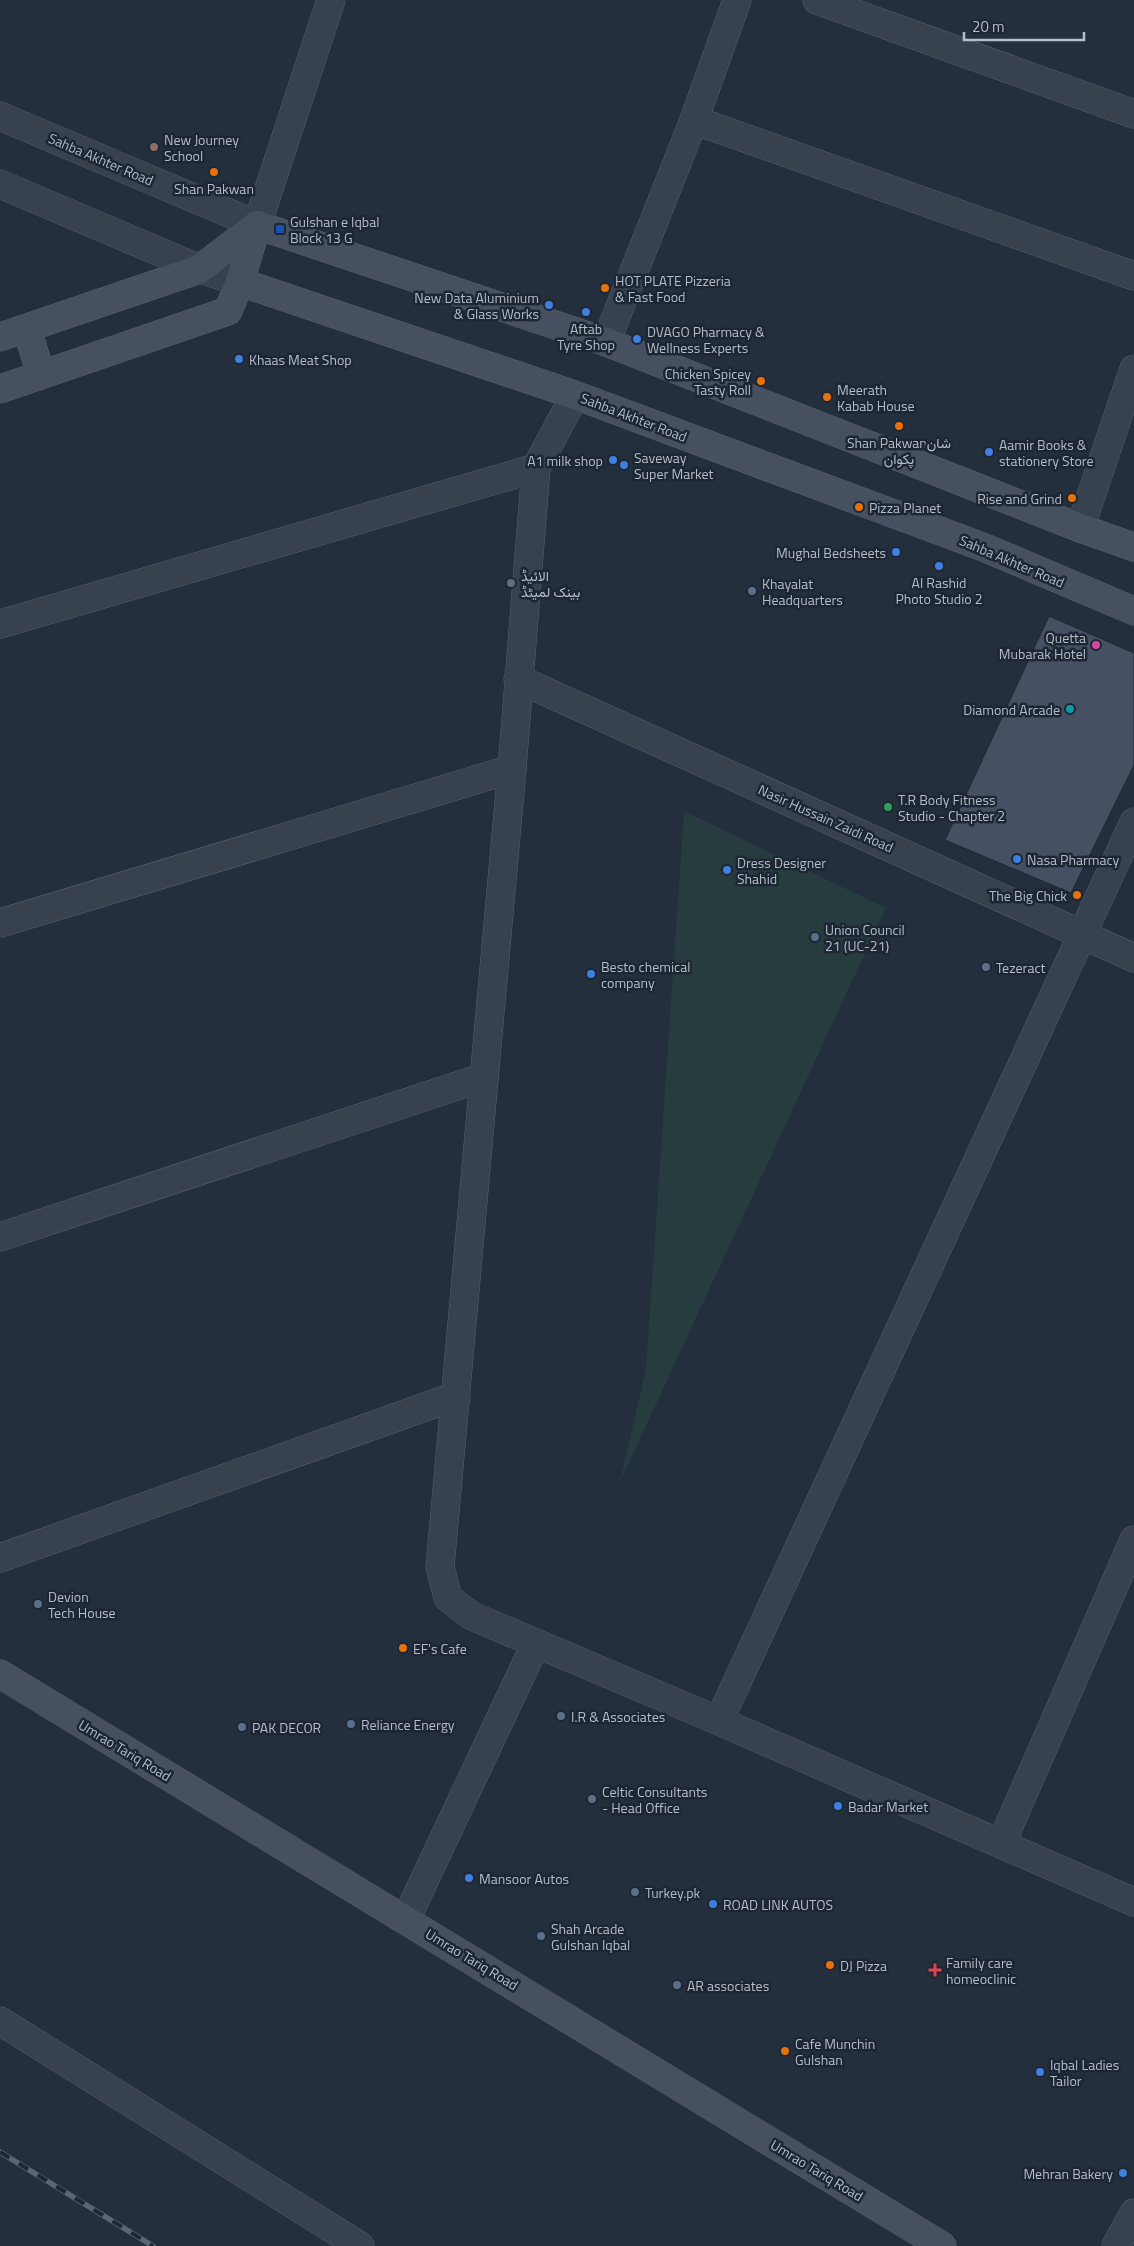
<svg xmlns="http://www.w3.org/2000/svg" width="1134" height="2246" font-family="'Titillium Web',Vazirmatn,sans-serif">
  <rect width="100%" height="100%" fill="#242f3e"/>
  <path fill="#263c3f" d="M684,811L886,908L620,1482L646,1369Z"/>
  <path fill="#455162" stroke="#1f2835" d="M1049,616L1134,653V765L1071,893L945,840Z"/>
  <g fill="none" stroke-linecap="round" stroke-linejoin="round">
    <g stroke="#565f6c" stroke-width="29">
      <g id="street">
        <path d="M817,0L1134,114"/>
        <path d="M0,116L257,225L331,0"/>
        <path d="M694,120L1134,276"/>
        <path d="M0,184L200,269L240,282"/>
        <path d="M606,342L694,120L737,0"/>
        <path d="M575,395L536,468L512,769L440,1567L448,1598L472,1616L719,1721L1134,1902"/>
        <path d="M1080,528L1134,369"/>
        <path d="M0,624L536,468"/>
        <path d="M518,679L1134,958"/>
        <path d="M0,923L512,769"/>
        <path d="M0,1237L484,1077"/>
        <path d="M0,1558L456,1396"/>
        <path d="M719,1721L1134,822"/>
        <path d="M1001,1844L1134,1540"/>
        <path d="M406,1919L535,1645"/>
        <path d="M0,2021L360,2246"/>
        <path d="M1116,2246L1134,2213"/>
      </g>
    </g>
    <g stroke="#565f6c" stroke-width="29">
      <g id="secondary">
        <path d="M257,225L606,342L1080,528L1134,547"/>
        <path d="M240,282L575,395L983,547L1134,611"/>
        <path d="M27,329L41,375"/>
        <path d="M0,337L200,269L257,225"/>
        <path d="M0,389L228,311L240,282L257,225"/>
        <path d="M0,1674L942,2246"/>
      </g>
    </g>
    <use href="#street" stroke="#38414e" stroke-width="28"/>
    <use href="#secondary" stroke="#465061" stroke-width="28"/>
    <g stroke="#5a6575" stroke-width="5.5">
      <path id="rail" d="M0,2152L153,2246"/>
    </g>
    <use href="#rail" stroke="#1d2633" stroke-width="4" stroke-dasharray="11" stroke-linecap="butt"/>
  </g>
  <circle fill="#8d6e63" stroke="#1d2633" stroke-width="2" cx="154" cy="147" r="5"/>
  <g fill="#e8710a" stroke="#1d2633" stroke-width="2">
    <circle cx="214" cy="172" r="5"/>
    <circle cx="605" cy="288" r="5"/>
    <circle cx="761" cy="381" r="5"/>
    <circle cx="827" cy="397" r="5"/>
    <circle cx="899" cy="426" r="5"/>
    <circle cx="1072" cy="498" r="5"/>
    <circle cx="859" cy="507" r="5"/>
    <circle cx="1077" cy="895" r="5"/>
    <circle cx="403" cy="1648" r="5"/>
    <circle cx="830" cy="1965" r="5"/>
    <circle cx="785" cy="2051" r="5"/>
  </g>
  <rect fill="#1a4fb4" stroke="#1d2633" stroke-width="2" x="275" y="224" width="10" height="10" rx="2.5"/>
  <g fill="#3f7fe0" stroke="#1d2633" stroke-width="2">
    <circle cx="549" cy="305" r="5"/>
    <circle cx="586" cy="312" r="5"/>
    <circle cx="637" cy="339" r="5"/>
    <circle cx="239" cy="359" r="5"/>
    <circle cx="989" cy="452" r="5"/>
    <circle cx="613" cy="460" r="5"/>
    <circle cx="624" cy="465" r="5"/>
    <circle cx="896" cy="552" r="5"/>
    <circle cx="939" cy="566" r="5"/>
    <circle cx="1017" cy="859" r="5"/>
    <circle cx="727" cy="870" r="5"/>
    <circle cx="591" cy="974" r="5"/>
    <circle cx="838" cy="1806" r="5"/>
    <circle cx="469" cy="1878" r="5"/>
    <circle cx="713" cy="1904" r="5"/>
    <circle cx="1040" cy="2072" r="5"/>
    <circle cx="1123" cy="2173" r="5"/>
  </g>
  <g fill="#5c6f8a" stroke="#1d2633" stroke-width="2">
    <circle cx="511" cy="583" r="5"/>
    <circle cx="752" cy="591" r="5"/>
    <circle cx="815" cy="937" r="5"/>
    <circle cx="986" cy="967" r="5"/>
    <circle cx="38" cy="1604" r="5"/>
    <circle cx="561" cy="1716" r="5"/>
    <circle cx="351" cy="1724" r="5"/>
    <circle cx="242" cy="1727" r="5"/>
    <circle cx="592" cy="1799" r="5"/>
    <circle cx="635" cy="1892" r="5"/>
    <circle cx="541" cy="1936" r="5"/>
    <circle cx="677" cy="1985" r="5"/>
  </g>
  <circle fill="#d1479c" stroke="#1d2633" stroke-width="2" cx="1096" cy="645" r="5"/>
  <circle fill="#0f9aa8" stroke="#1d2633" stroke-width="2" cx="1070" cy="709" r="5"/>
  <circle fill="#2e9e5b" stroke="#1d2633" stroke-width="2" cx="888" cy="807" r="5"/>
  <path fill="#e0444e" stroke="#1d2633" stroke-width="2" d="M932.5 1962.5h5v5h5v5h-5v5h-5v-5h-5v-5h5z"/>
  <g text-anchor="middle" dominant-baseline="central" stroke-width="5" stroke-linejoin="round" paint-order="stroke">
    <g font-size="14" fill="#b4bcc9" stroke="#1d2633" text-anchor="start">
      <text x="164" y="139">New Journey<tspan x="164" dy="16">School</tspan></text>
      <text x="214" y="188" text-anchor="middle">Shan Pakwan</text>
      <text x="290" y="221">Gulshan e Iqbal<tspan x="290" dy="16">Block 13 G</tspan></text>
      <text x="615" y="280">HOT PLATE Pizzeria<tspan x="615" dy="16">&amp; Fast Food</tspan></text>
      <text x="539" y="297" text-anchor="end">New Data Aluminium<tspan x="539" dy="16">&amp; Glass Works</tspan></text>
      <text x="586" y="328" text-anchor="middle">Aftab<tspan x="586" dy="16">Tyre Shop</tspan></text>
      <text x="647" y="331">DVAGO Pharmacy &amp;<tspan x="647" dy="16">Wellness Experts</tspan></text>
      <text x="249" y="359">Khaas Meat Shop</text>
      <text x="751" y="373" text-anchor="end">Chicken Spicey<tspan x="751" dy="16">Tasty Roll</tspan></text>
      <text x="837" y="389">Meerath<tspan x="837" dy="16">Kabab House</tspan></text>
      <text x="899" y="442" text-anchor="middle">Shan Pakwanشان<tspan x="899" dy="16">پکوان</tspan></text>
      <text x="999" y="444">Aamir Books &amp;<tspan x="999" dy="16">stationery Store</tspan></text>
      <text x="634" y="457">Saveway<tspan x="634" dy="16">Super Market</tspan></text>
      <text x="603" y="460" text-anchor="end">A1 milk shop</text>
      <text x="1062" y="498" text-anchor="end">Rise and Grind</text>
      <text x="869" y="507">Pizza Planet</text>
      <text x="886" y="552" text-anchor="end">Mughal Bedsheets</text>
      <text x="521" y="575">الائیڈ<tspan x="521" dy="16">بینک لمیٹڈ</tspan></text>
      <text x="939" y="582" text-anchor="middle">Al Rashid<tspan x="939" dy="16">Photo Studio 2</tspan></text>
      <text x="762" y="583">Khayalat<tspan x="762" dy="16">Headquarters</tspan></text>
      <text x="1086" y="637" text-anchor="end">Quetta<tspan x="1086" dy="16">Mubarak Hotel</tspan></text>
      <text x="1060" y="709" text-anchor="end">Diamond Arcade</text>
      <text x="898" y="799">T.R Body Fitness<tspan x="898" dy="16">Studio - Chapter 2</tspan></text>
      <text x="1027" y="859">Nasa Pharmacy</text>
      <text x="737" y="862">Dress Designer<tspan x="737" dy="16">Shahid</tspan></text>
      <text x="1067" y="895" text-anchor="end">The Big Chick</text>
      <text x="825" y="929">Union Council<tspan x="825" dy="16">21 (UC-21)</tspan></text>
      <text x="601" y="966">Besto chemical<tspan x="601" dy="16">company</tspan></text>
      <text x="996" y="967">Tezeract</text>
      <text x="48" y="1596">Devion<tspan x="48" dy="16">Tech House</tspan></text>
      <text x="413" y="1648">EF's Cafe</text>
      <text x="571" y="1716">I.R &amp; Associates</text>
      <text x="361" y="1724">Reliance Energy</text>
      <text x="252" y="1727">PAK DECOR</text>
      <text x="602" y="1791">Celtic Consultants<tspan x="602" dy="16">- Head Office</tspan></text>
      <text x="848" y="1806">Badar Market</text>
      <text x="479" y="1878">Mansoor Autos</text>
      <text x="645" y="1892">Turkey.pk</text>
      <text x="723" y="1904">ROAD LINK AUTOS</text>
      <text x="551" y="1928">Shah Arcade<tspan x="551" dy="16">Gulshan Iqbal</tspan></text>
      <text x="946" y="1962">Family care<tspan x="946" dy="16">homeoclinic</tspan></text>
      <text x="840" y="1965">DJ Pizza</text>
      <text x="687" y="1985">AR associates</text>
      <text x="795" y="2043">Cafe Munchin<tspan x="795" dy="16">Gulshan</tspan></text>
      <text x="1050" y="2064">Iqbal Ladies<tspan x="1050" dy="16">Tailor</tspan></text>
      <text x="1113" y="2173" text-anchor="end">Mehran Bakery</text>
    </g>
    <g font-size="14" fill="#b4bcc9" stroke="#1d2633">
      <text transform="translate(101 159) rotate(23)">Sahba Akhter Road</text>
      <text transform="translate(634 417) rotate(21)">Sahba Akhter Road</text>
      <text transform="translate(1012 561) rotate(23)">Sahba Akhter Road</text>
      <text transform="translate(826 818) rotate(24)">Nasir Hussain Zaidi Road</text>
      <text transform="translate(125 1750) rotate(31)">Umrao Tariq Road</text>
      <text transform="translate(472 1959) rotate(31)">Umrao Tariq Road</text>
      <text transform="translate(817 2170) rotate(31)">Umrao Tariq Road</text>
    </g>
  </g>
  <path d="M964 32v8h120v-8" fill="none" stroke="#b4bcc9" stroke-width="2.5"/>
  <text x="972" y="32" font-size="15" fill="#b4bcc9" stroke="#1d2633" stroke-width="4" paint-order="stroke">20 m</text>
</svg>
